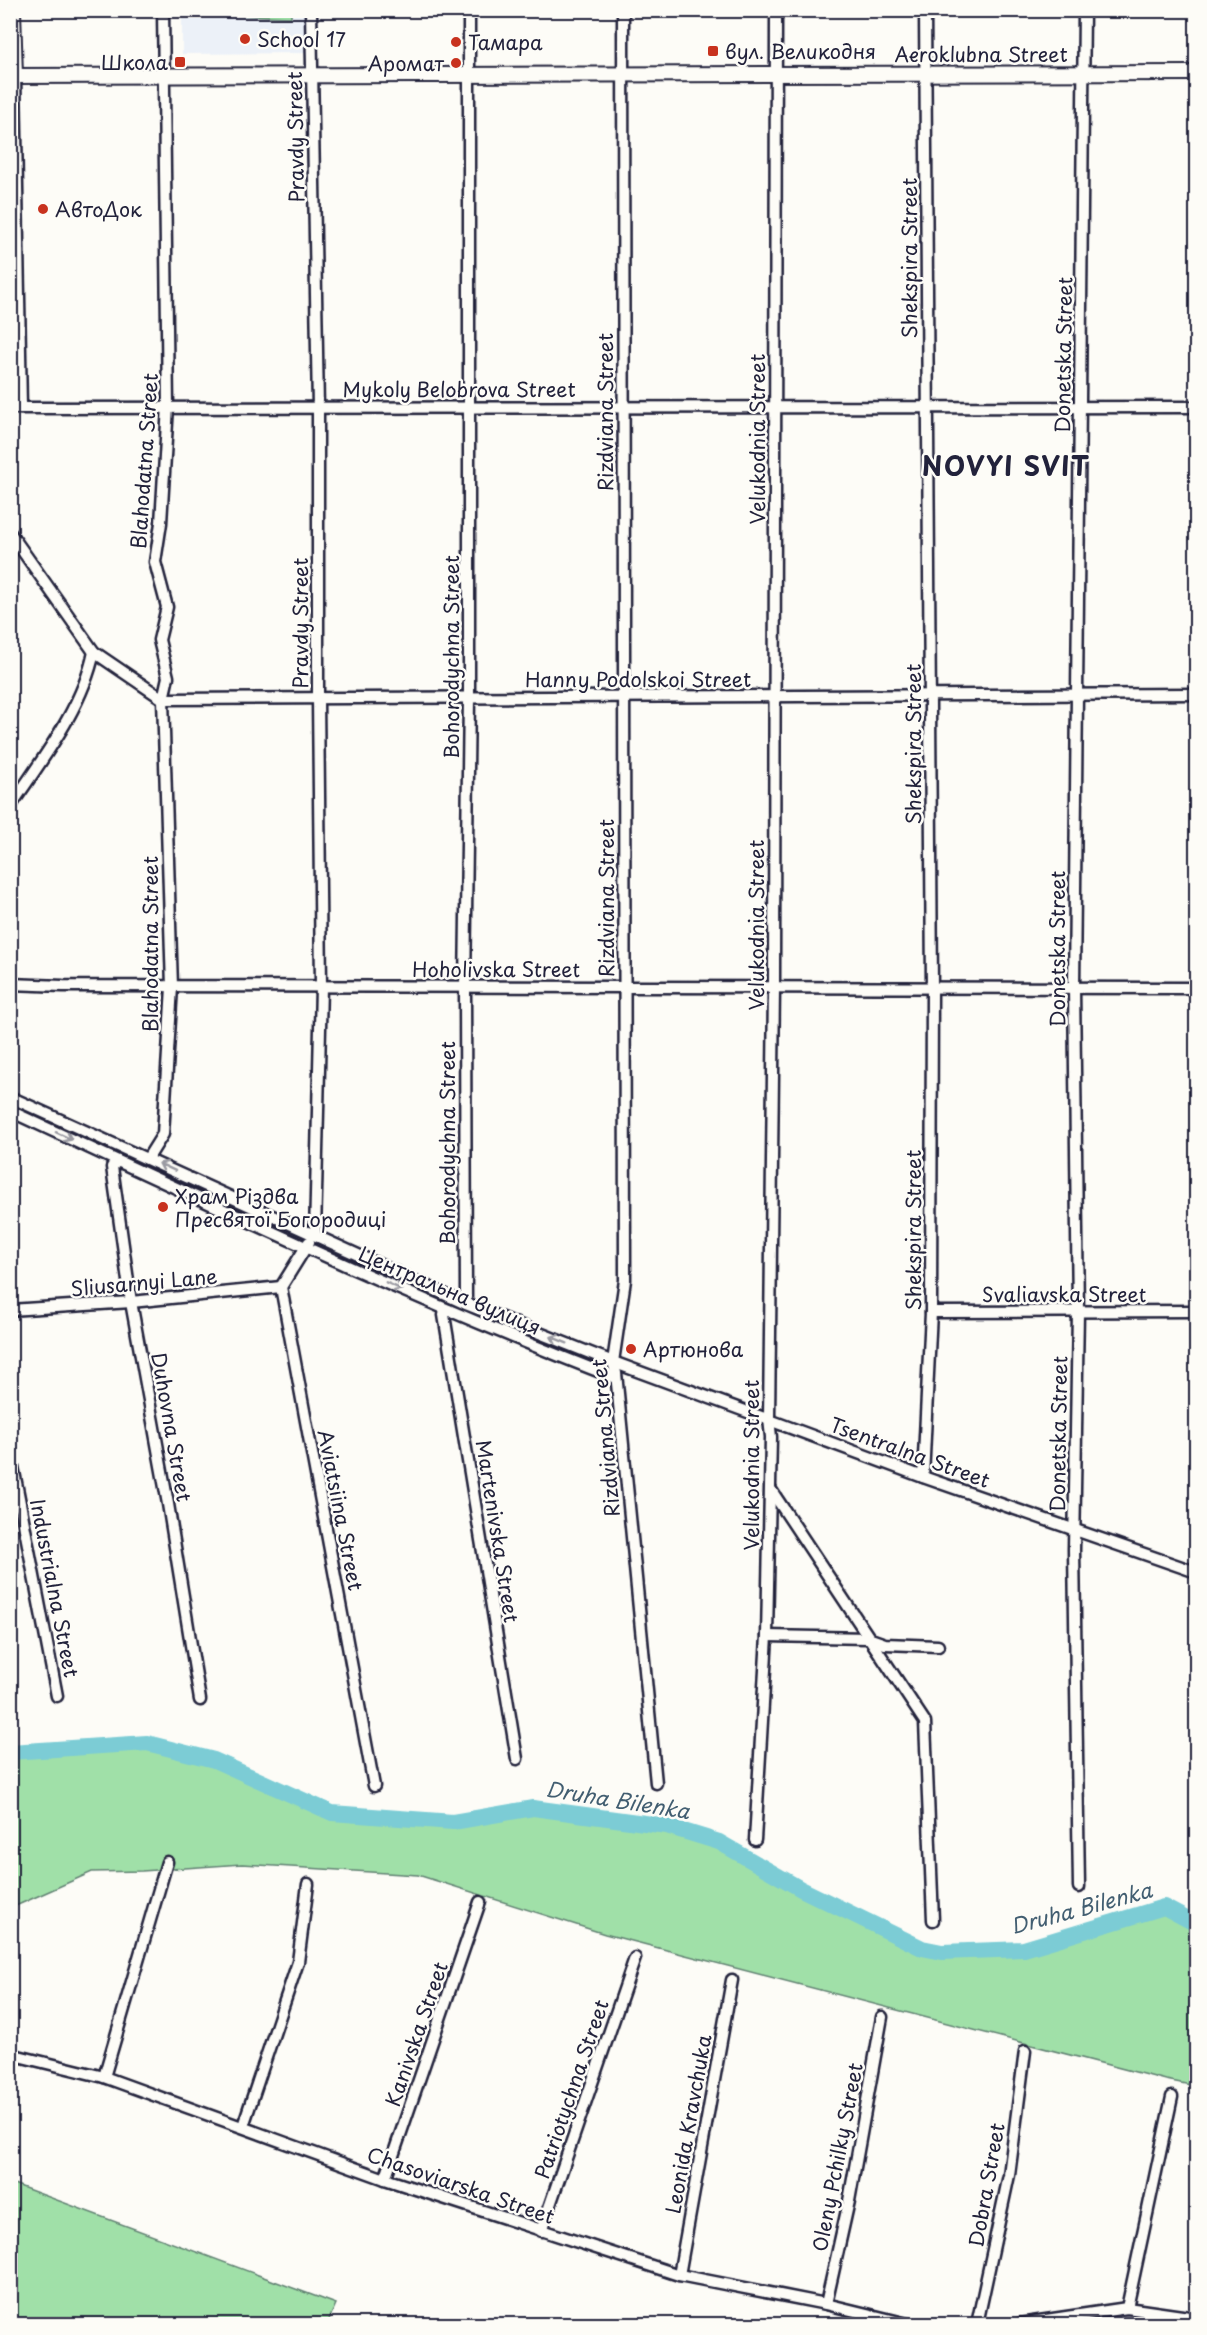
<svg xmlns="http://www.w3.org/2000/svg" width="1207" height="2335" font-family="'Playpen Sans',sans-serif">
  <rect width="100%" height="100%" fill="#fdfcf7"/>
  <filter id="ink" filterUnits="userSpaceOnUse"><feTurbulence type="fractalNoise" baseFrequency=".0167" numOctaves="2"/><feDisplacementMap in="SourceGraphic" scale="12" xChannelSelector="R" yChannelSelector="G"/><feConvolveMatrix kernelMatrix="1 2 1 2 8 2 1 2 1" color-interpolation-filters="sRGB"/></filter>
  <g filter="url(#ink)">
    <path fill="#ecf1f8" d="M182,11H307L308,53L182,54Z"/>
    <g fill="#a0e0a8" stroke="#618172" stroke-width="1.5">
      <path d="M233,10L291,11V17L232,15Z"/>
      <path d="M147,1743L214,1760L332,1813L453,1822L533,1808L667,1826L719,1842L801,1889L922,1948L942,1952L1024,1949L1164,1907L1196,1924V2086L1166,2080L605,1934L418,1875L242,1864L142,1871L92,1872L11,1908V1752Z"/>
      <path d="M11,2183L336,2304L327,2324H11Z"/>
    </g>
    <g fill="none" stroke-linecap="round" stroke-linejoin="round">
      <path stroke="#7cccd5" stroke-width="16" d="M10,1752L147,1743L214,1760L332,1813L453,1822L533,1808L667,1826L719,1842L801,1889L922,1948L942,1952L1024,1949L1164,1907L1196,1924"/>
      <g stroke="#22223b" stroke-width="15">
        <g id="minor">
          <path d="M311,10L318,408V698L321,987L315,1235"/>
          <path d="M623,10L625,1280L613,1362L616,1373L656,1783"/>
          <path d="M15,76L21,408"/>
          <path d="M10,408L1196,407"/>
          <path d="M10,533L94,652L163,699L1196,694"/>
          <path d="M10,807C42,759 82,709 94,652"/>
          <path d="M10,984L63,986L1196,988"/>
          <path d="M10,1097L466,1304L613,1362L923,1477L1196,1572"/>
          <path d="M10,1111C211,1204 410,1299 616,1378"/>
          <path d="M148,1158L163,1134L172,987L163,699L168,677L159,640L167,607L155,562L161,523L168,406L163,10"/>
          <path d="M117,1161L112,1167L131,1302L168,1504L200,1700"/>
          <path d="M309,1242L281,1287L374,1786"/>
          <path d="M466,1304L465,987L469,699V10"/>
          <path d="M10,1310L131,1302L281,1287"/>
          <path d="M448,1310L444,1315L517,1759"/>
          <path d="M931,1312L1196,1311"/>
          <path d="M10,1451L57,1696"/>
          <path d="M923,1477L931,1312L932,988L925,10"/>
          <path d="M771,1490L925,1722L933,1920"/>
          <path d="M767,1636L868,1638L885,1644L938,1646"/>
          <path d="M755,1840L767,1636L771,1437L769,1419L774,988L776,10"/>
          <path d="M1079,1887L1074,1550L1078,1312L1074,988L1084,10"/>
          <path d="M10,2054L104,2077L385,2179L679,2275L826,2304L908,2324"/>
          <path d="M104,2077L167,1862"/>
          <path d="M243,2126L298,1962L308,1884"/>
          <path d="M385,2179L480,1902"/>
          <path d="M541,2231L635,1958"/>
          <path d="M679,2275L732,1980"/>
          <path d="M826,2304L849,2201L882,2017"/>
          <path d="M1127,2308L1172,2097"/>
          <path d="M977,2324L1009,2175L1025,2051"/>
          <path d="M1019,2324L1127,2308L1196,2318"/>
        </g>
      </g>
      <g stroke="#22223b" stroke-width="18">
        <g id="tertiary">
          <path d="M13,10L15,76"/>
          <path d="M10,76L1196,73"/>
        </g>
      </g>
      <use href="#minor" stroke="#fdfcf7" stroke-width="10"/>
      <use href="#tertiary" stroke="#fdfcf7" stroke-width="14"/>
    </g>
    <defs><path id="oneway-shaft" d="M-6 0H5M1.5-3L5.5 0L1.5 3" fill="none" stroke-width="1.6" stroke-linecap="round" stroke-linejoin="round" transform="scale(1.5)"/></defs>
    <g stroke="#9a9aa2">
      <use href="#oneway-shaft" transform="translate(64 1136) rotate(25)"/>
      <use href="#oneway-shaft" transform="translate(167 1167) rotate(-155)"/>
      <use href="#oneway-shaft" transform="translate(394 1286) rotate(24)"/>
      <use href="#oneway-shaft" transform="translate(559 1340) rotate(-158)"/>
    </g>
  </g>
  <g fill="#c8321e" stroke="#fdfcf7" stroke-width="2">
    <circle cx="245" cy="39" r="6"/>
    <circle cx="456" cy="42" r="6"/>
    <rect x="707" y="45" width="12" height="12" rx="3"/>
    <rect x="174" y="56" width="12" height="12" rx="3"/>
    <circle cx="456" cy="63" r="6"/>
    <circle cx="43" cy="209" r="6"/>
    <circle cx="163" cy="1207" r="6"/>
    <circle cx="631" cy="1349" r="6"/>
  </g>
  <g text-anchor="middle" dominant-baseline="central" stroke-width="5" stroke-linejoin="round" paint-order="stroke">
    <g font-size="20" fill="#22223b" stroke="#fdfcf7" text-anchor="start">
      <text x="257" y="39">School 17</text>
      <text x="468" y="42">Тамара</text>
      <text x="725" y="51">вул. Великодня</text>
      <text x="168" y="62" text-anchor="end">Школа</text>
      <text x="444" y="63" text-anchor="end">Аромат</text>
      <text x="55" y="209">АвтоДок</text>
      <text x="175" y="1196">Храм Різдва<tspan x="175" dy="23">Пресвятої Богородиці</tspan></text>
      <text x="643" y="1349">Артюнова</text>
    </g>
    <g font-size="20" fill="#22223b" stroke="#fdfcf7">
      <text x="981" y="54">Aeroklubna Street</text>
      <text transform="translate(295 137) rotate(-91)">Pravdy Street</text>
      <text transform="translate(909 258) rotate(-90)">Shekspira Street</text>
      <text transform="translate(1063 355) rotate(-89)">Donetska Street</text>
      <text x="459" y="389">Mykoly Belobrova Street</text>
      <text transform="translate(605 412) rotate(-90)">Rizdviana Street</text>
      <text transform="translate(757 439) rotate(-90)">Velukodnia Street</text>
      <text transform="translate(144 461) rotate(-86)">Blahodatna Street</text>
      <text transform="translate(300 623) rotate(-90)">Pravdy Street</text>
      <text transform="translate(451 657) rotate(-90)">Bohorodychna Street</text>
      <text x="638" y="679">Hanny Podolskoi Street</text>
      <text transform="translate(913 744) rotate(-90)">Shekspira Street</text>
      <text transform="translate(606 898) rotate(-90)">Rizdviana Street</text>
      <text transform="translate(756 925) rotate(-90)">Velukodnia Street</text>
      <text transform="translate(150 944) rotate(-90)">Blahodatna Street</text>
      <text transform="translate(1057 949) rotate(-90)">Donetska Street</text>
      <text x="496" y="969">Hoholivska Street</text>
      <text transform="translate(447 1143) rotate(-90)">Bohorodychna Street</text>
      <text transform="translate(913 1230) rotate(-90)">Shekspira Street</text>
      <text transform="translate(144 1282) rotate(-5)">Sliusarnyi Lane</text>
      <text transform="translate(450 1290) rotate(23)">Центральна вулиця</text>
      <text x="1064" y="1294">Svaliavska Street</text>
      <text transform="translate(172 1427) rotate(80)">Duhovna Street</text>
      <text transform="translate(1058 1434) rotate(-89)">Donetska Street</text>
      <text transform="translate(605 1438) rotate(-95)">Rizdviana Street</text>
      <text transform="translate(910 1452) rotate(20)">Tsentralna Street</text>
      <text transform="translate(751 1465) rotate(-90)">Velukodnia Street</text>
      <text transform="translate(341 1510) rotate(79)">Aviatsiina Street</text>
      <text transform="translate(498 1531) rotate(81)">Martenivska Street</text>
      <text transform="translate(55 1588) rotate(79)">Industrialna Street</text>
      <text transform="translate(416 2034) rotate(-71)">Kanivska Street</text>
      <text transform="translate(571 2089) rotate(-71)">Patriotychna Street</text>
      <text transform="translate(688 2124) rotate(-80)">Leonida Kravchuka</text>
      <text transform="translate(837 2157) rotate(-79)">Oleny Pchilky Street</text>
      <text transform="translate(461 2185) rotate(19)">Chasoviarska Street</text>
      <text transform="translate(986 2185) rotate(-80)">Dobra Street</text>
    </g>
    <g font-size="21" font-style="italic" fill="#425e71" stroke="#fdfcf7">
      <text transform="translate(618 1799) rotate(9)">Druha Bilenka</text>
      <text transform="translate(1081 1907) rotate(-15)">Druha Bilenka</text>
    </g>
    <g font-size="26" font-weight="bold" letter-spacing="1.5" fill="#22223b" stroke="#fdfcf7">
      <text x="1006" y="465">NOVYI SVIT</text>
    </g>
  </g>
  <rect width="1207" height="2335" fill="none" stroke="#fdfcf7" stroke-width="36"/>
  <rect x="18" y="18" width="1171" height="2299" fill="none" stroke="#22223b" stroke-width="2" filter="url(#ink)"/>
</svg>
